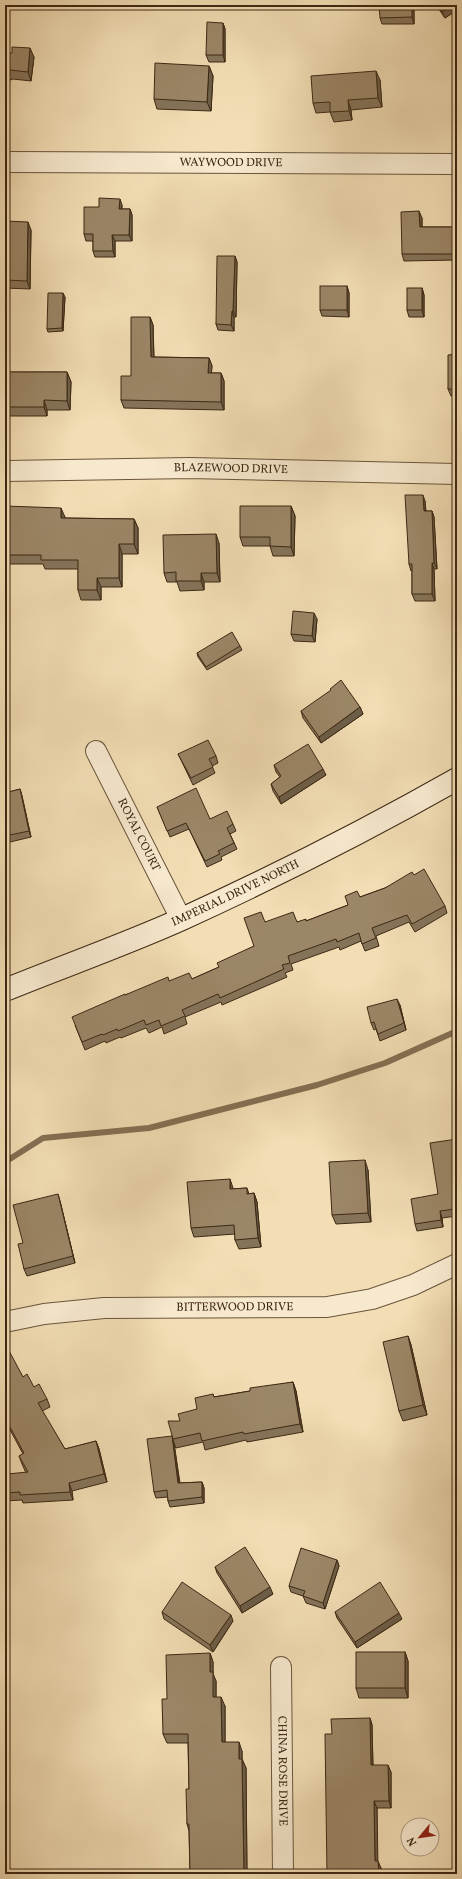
<svg xmlns="http://www.w3.org/2000/svg" width="462" height="1879" font-family="Vollkorn,serif">
  <rect width="100%" height="100%" fill="#f2ddb4"/>
  <filter id="stains"><feTurbulence type="fractalNoise" baseFrequency=".005" numOctaves="4"/><feColorMatrix values="0 0 0 0 .2 0 0 0 0 .09 0 0 0 0 .02 0 0 0 .5 -.17"/></filter>
  <radialGradient id="worn" r=".72"><stop offset=".6" stop-color="#630" stop-opacity="0"/><stop offset="1" stop-color="#630" stop-opacity=".3"/></radialGradient>
  <g fill="none" stroke-linecap="round" stroke-linejoin="round">
    <path stroke="#846f53" stroke-width="6" d="M5,1162L43,1138L149,1128L317,1085L385,1063L457,1031"/>
    <g stroke="#6a553b" stroke-width="22">
      <g id="street">
        <path id="s1" d="M5,162L457,164"/>
        <path id="s2" d="M5,471L190,468L457,474"/>
        <path id="s3" d="M96,751L181,919"/>
        <path id="s4" d="M5,1322L44,1314L104,1308L327,1307L372,1299L413,1285L457,1264"/>
        <path id="s5" d="M281,1667L283,1874"/>
      </g>
    </g>
    <g stroke="#3c2813" stroke-width="24">
      <g id="secondary">
        <path id="s6" d="M5,990C64,966 124,945 182,919C276,876 367,830 457,779"/>
      </g>
    </g>
    <use href="#street" stroke="#f7e9ce" stroke-width="20"/>
    <use href="#secondary" stroke="#f7e9ce" stroke-width="22"/>
  </g>
  <g fill="#857359" stroke="#3c2813">
    <path d="M414,5V24H382L380,18Z"/>
    <path d="M436,5H457V10L445,18Z"/>
    <path d="M223,23L225,29V62H209L206,55Z"/>
    <path d="M5,53L34,57L31,81L13,79L5,82Z"/>
    <path d="M209,66L213,76L211,111L157,109L154,99Z"/>
    <path d="M380,80L382,107L351,110L352,120L334,122L330,112L316,113L313,103Z"/>
    <path d="M122,205V209H130L132,215V241H115V257H95L93,251V241H86L84,234L99,207Z"/>
    <path d="M422,218V227H457V260L404,261L402,254Z"/>
    <path d="M5,221L31,230L30,289L5,288Z"/>
    <path d="M235,256L237,262L236,317H234V331L218,330L216,324Z"/>
    <path d="M347,286L349,293V317L322,316L320,310Z"/>
    <path d="M422,288L424,295V317H409L407,310Z"/>
    <path d="M65,297L63,331L48,332L47,329Z"/>
    <path d="M150,317L153,325L154,357L209,358L212,366L211,373H221L224,381V410L124,408L121,400L131,376Z"/>
    <path d="M457,354V396H451L448,389Z"/>
    <path d="M5,372H67L71,382L70,410H47V416H5Z"/>
    <path d="M425,501L426,511H432L434,517L437,569H434L435,601H415L412,594V570L411,571L409,564Z"/>
    <path d="M5,506L65,517V518L134,519L138,528V554H122V587H101V600H81L78,590V569H45L43,564H5Z"/>
    <path d="M291,506L295,516L294,556H273L270,546H243L240,537Z"/>
    <path d="M219,543L220,582H204V590L180,591L177,582H167L164,573Z"/>
    <path d="M317,619L315,642L294,641L291,634Z"/>
    <path d="M240,646L242,650L207,670L198,657L197,653Z"/>
    <path d="M360,707L363,714L321,743L303,718L301,711Z"/>
    <path d="M178,754L216,756L218,763L212,766L215,773L193,785L181,760Z"/>
    <path d="M274,765L326,775L281,804L273,791L271,784L280,777L276,772Z"/>
    <path d="M20,789L22,796L31,837L6,843L5,842V793Z"/>
    <path d="M157,807L233,824L236,831L230,834L237,849L221,857L222,860L207,867L189,829L170,837Z"/>
    <path d="M414,875L445,906L447,913L415,932L409,922L376,936L379,946L365,951L361,941L340,950L339,947L291,964L293,970L285,973L287,977L222,1005L221,1002L185,1017L187,1024L164,1034L162,1027L149,1033L146,1028L121,1038L120,1037L106,1043L105,1041L85,1050L75,1025L125,995L169,981L192,979L219,967L254,946L265,922H297L306,921L348,905L360,897L385,888Z"/>
    <path d="M400,1005L406,1030L380,1041L376,1029L374,1030L371,1023Z"/>
    <path d="M457,1139V1201H455L457,1216L442,1218L443,1227L417,1231L415,1224L438,1194Z"/>
    <path d="M368,1170L371,1222L336,1224L332,1215Z"/>
    <path d="M233,1188V1189L247,1188L249,1194L254,1193L257,1202L261,1247L239,1249L235,1240V1234L194,1237L191,1228Z"/>
    <path d="M60,1201L75,1263L27,1276L24,1269L23,1243Z"/>
    <path d="M408,1336L411,1345L427,1415L403,1421L399,1411Z"/>
    <path d="M5,1348L23,1377L34,1387L47,1399L50,1407L42,1411L65,1449L96,1441L99,1449L107,1482L72,1491L73,1500L23,1503L22,1500L5,1501V1475L26,1473L22,1464L19,1456L23,1454L7,1424L5,1425Z"/>
    <path d="M293,1382L296,1391L303,1432L247,1442L246,1440L205,1450L203,1442L176,1448L174,1443L180,1483L202,1482L204,1488V1503L170,1507L168,1501V1497L156,1498L154,1492L172,1436L180,1421L197,1409L213,1394L214,1397L250,1391Z"/>
    <path d="M337,1560L339,1566L325,1609L306,1603L303,1596L291,1592L289,1586Z"/>
    <path d="M215,1567L273,1594L242,1613L217,1573Z"/>
    <path d="M162,1612L233,1621L213,1652L164,1619Z"/>
    <path d="M335,1612L402,1619L357,1648L337,1618Z"/>
    <path d="M405,1652L408,1661V1698H359L356,1688Z"/>
    <path d="M210,1653L213,1662V1674L216,1681V1697L225,1706V1742L242,1751V1759L246,1768L247,1874H190L189,1831L187,1824L189,1789L188,1743H167L163,1734Z"/>
    <path d="M370,1718L372,1725L373,1765L391,1772V1808H377V1861L381,1868V1874L332,1734Z"/>
  </g>
  <g fill="#6c5e48" stroke="#3c2813">
    <path d="M412,5H414V24L412,17Z"/>
    <path d="M452,5H457V10L445,18L442,12Z"/>
    <path d="M223,23L225,29V62L223,55Z"/>
    <path d="M30,48L34,57L31,81L28,72Z"/>
    <path d="M209,66L213,76L211,111L207,102Z"/>
    <path d="M376,71L380,80L382,107L378,98Z"/>
    <path d="M348,100L351,110L352,120L349,111Z"/>
    <path d="M120,199L122,205L121,215L119,209Z"/>
    <path d="M130,209L132,215V241L129,235Z"/>
    <path d="M419,211L422,218V234L420,227Z"/>
    <path d="M28,222L31,230L30,289L27,281Z"/>
    <path d="M112,235L115,241V257L113,251Z"/>
    <path d="M235,256L237,262L236,317L233,311Z"/>
    <path d="M347,286L349,293V317L347,310Z"/>
    <path d="M422,288L424,295V317L422,310Z"/>
    <path d="M63,293L65,297L63,331L62,328Z"/>
    <path d="M232,311L234,317V331L231,325Z"/>
    <path d="M150,317L153,325L154,365L151,357Z"/>
    <path d="M209,358L212,366L211,381L208,373Z"/>
    <path d="M67,372L71,382L70,410L67,401Z"/>
    <path d="M221,373L224,381V410L221,402Z"/>
    <path d="M44,400L47,410V416L44,407Z"/>
    <path d="M423,495L425,501L426,518L424,511Z"/>
    <path d="M291,506L295,516L294,556L291,547Z"/>
    <path d="M61,508L65,517V527L61,518Z"/>
    <path d="M432,511L434,517L437,569L434,563Z"/>
    <path d="M134,519L138,528V554L134,544Z"/>
    <path d="M216,534L219,543L220,582L217,573Z"/>
    <path d="M119,544L122,554V587L119,578Z"/>
    <path d="M432,563L434,569L435,601L432,594Z"/>
    <path d="M201,573L204,582V590L201,581Z"/>
    <path d="M97,578L101,587V600L97,590Z"/>
    <path d="M314,613L317,619L315,642L312,636Z"/>
    <path d="M360,707L363,714L321,743L319,737Z"/>
    <path d="M323,769L326,775L281,804L279,797Z"/>
    <path d="M20,789L22,796L31,837L29,831Z"/>
    <path d="M397,999L400,1005L406,1030L404,1023Z"/>
    <path d="M365,1160L368,1170L371,1222L368,1213Z"/>
    <path d="M230,1179L233,1188V1198L230,1189Z"/>
    <path d="M254,1193L257,1202L261,1247L258,1238Z"/>
    <path d="M58,1194L60,1201L75,1263L73,1256Z"/>
    <path d="M453,1195L455,1201L457,1215L455,1209Z"/>
    <path d="M440,1211L442,1218L443,1227L441,1220Z"/>
    <path d="M408,1336L411,1345L427,1415L423,1405Z"/>
    <path d="M293,1382L296,1391L303,1432L300,1424Z"/>
    <path d="M172,1436L174,1443L180,1489L178,1483Z"/>
    <path d="M96,1441L99,1449L107,1482L104,1474Z"/>
    <path d="M202,1482L204,1488V1503L202,1497Z"/>
    <path d="M69,1483L72,1491L73,1500L70,1492Z"/>
    <path d="M337,1560L339,1566L325,1609L323,1603Z"/>
    <path d="M270,1587L273,1594L242,1613L240,1606Z"/>
    <path d="M399,1613L402,1619L357,1648L355,1642Z"/>
    <path d="M231,1615L233,1621L213,1652L210,1645Z"/>
    <path d="M405,1652L408,1661V1698L405,1688Z"/>
    <path d="M210,1653L213,1662V1674L216,1681V1707L213,1697L210,1672Z"/>
    <path d="M221,1697L225,1706V1751L222,1742Z"/>
    <path d="M370,1718L372,1725L373,1772L371,1765Z"/>
    <path d="M239,1742L242,1751V1768L239,1759Z"/>
    <path d="M242,1759L246,1768L247,1874H244Z"/>
    <path d="M388,1765L391,1772V1808L389,1801Z"/>
    <path d="M374,1801L377,1808L378,1868L375,1861Z"/>
    <path d="M378,1861L381,1868V1874H379Z"/>
  </g>
  <g fill="#9b8667" stroke="#3c2813">
    <path d="M379,5H412V17L380,18Z"/>
    <path d="M438,5H452L442,12Z"/>
    <path d="M207,22L223,23V55H206Z"/>
    <path d="M12,47L30,48L28,72L10,70L5,72V53H12Z"/>
    <path d="M155,63L209,66L207,102L154,99Z"/>
    <path d="M376,71L378,98L348,100L349,111L330,112V102L313,103L311,76Z"/>
    <path d="M99,198L120,199L119,209H130L129,235H112L113,251H93V234H84V207H99Z"/>
    <path d="M419,211L420,227H457V254H402L401,212Z"/>
    <path d="M5,221L28,222L27,281L5,280Z"/>
    <path d="M217,256H235L233,311H232L231,325L216,324Z"/>
    <rect x="320" y="286" width="27" height="24"/>
    <rect x="407" y="288" width="15" height="22"/>
    <path d="M48,293H63L62,328L47,329Z"/>
    <path d="M131,317H150L151,357L209,358L208,373H221V402L121,400V376H131Z"/>
    <path d="M457,354V389H448V355Z"/>
    <path d="M5,372H67V401L44,400V407H5Z"/>
    <path d="M405,495H423L424,511H432L434,563H432V594H412V564H409Z"/>
    <path d="M5,506L61,508V518L134,519V544H119V578H97V590H78V560H41V555H5Z"/>
    <path d="M240,506H291V547L270,546V537H240Z"/>
    <path d="M216,534L217,573H201V581H176V572L164,573L163,535Z"/>
    <path d="M293,611L314,613L312,636L291,634Z"/>
    <path d="M232,632L240,646L206,667L197,653Z"/>
    <path d="M341,680L360,707L319,737L301,711L331,690L330,689Z"/>
    <path d="M457,682V694L452,684Z"/>
    <path d="M208,740L216,756L209,759L213,767L191,778L178,754Z"/>
    <path d="M308,744L323,769L279,797L271,784L281,776L274,765Z"/>
    <path d="M196,788L210,819L227,811L233,824L227,828L234,843L218,851L220,854L205,861L186,823L167,831L157,807Z"/>
    <path d="M20,789L29,831L5,836V793Z"/>
    <path d="M424,869L445,906L412,924L407,915L372,928L376,938L362,944L359,933L337,942L336,939L288,956L290,963L282,965L284,969L220,998L218,994L182,1010L185,1016L161,1026L159,1020L146,1025L144,1020L118,1031L117,1029L103,1035L102,1034L82,1042L72,1017L125,994V995L168,977L169,981L189,973L192,979L219,967L217,963L254,946L244,918L261,912L265,922L293,912L297,922L306,919V921L348,905L345,896L357,891L360,897L385,888L412,872L414,875Z"/>
    <path d="M397,999L404,1023L378,1034L374,1022L371,1023L367,1007Z"/>
    <path d="M457,1139V1194L453,1195L455,1209L440,1211L441,1220L415,1224L411,1199L438,1194L430,1143Z"/>
    <path d="M365,1160L368,1213L332,1215L329,1162Z"/>
    <path d="M230,1179V1189L247,1188V1194L254,1193L258,1238L235,1240L234,1225L191,1228L187,1182Z"/>
    <path d="M58,1194L73,1256L24,1269L18,1244L23,1243L13,1205Z"/>
    <path d="M408,1336L423,1405L399,1411L383,1342Z"/>
    <path d="M7,1347L23,1377L27,1374L34,1387L39,1384L47,1399L38,1403L65,1449L96,1441L104,1474L69,1483L70,1492L20,1495V1492L5,1493V1475H7V1474L28,1472L19,1456L24,1453L5,1418V1348Z"/>
    <path d="M293,1382L300,1424L244,1434L243,1432L202,1441L200,1433L173,1439L168,1421H180L178,1414L197,1409L195,1398L213,1394L214,1397L250,1391V1388Z"/>
    <path d="M172,1436L178,1483L202,1482V1497L168,1501L167,1490L154,1492L147,1439Z"/>
    <path d="M245,1547L270,1587L240,1606L215,1567Z"/>
    <path d="M301,1548L337,1560L323,1603L303,1596L305,1591L289,1586Z"/>
    <path d="M182,1582L231,1615L210,1645L162,1612Z"/>
    <path d="M380,1582L399,1613L355,1642L335,1612Z"/>
    <rect x="356" y="1652" width="49" height="36"/>
    <path d="M210,1653V1672H213V1697H221L222,1742H239V1759H242L244,1874H190L189,1824H187L186,1789H189L188,1734H163L162,1699H167L166,1655Z"/>
    <path d="M370,1718L371,1765H388L389,1801H374L375,1861H378L379,1874H327L325,1734H332L331,1719Z"/>
  </g>
  <g text-anchor="middle" dominant-baseline="central" stroke-width="3.5" stroke-linejoin="round" paint-order="stroke">
    <g font-size="12" fill="#3c2813" stroke="#f7e9ce">
      <text stroke="none"><textPath href="#s1" startOffset="226">WAYWOOD DRIVE</textPath></text>
      <text stroke="none"><textPath href="#s2" startOffset="226">BLAZEWOOD DRIVE</textPath></text>
      <text stroke="none"><textPath href="#s3" startOffset="94">ROYAL COURT</textPath></text>
      <text stroke="none"><textPath href="#s6" startOffset="250">IMPERIAL DRIVE NORTH</textPath></text>
      <text stroke="none"><textPath href="#s4" startOffset="231">BITTERWOOD DRIVE</textPath></text>
      <text stroke="none"><textPath href="#s5" startOffset="104">CHINA ROSE DRIVE</textPath></text>
    </g>
  </g>
  <rect width="462" height="1879" fill="none" stroke="#f2ddb4" stroke-width="20"/>
  <rect x="6" y="6" width="450" height="1867" fill="none" stroke="#3c2813" stroke-width="2"/>
  <rect x="10" y="10" width="442" height="1859" fill="none" stroke="#3c2813"/>
  <g transform="translate(420 1837) rotate(241)"><circle r="19" fill="#f7e9ce" stroke="#ac9c83"/>
  <path d="M0-3L7 15L0 10L-7 15Z" fill="#8f2418"/>
  <text y="-6" font-size="11" font-weight="bold" text-anchor="middle" fill="#3c2813">N</text>
  </g>
  <rect width="100%" height="100%" filter="url(#stains)"/>
  <rect width="100%" height="100%" fill="url(#worn)"/>
</svg>
